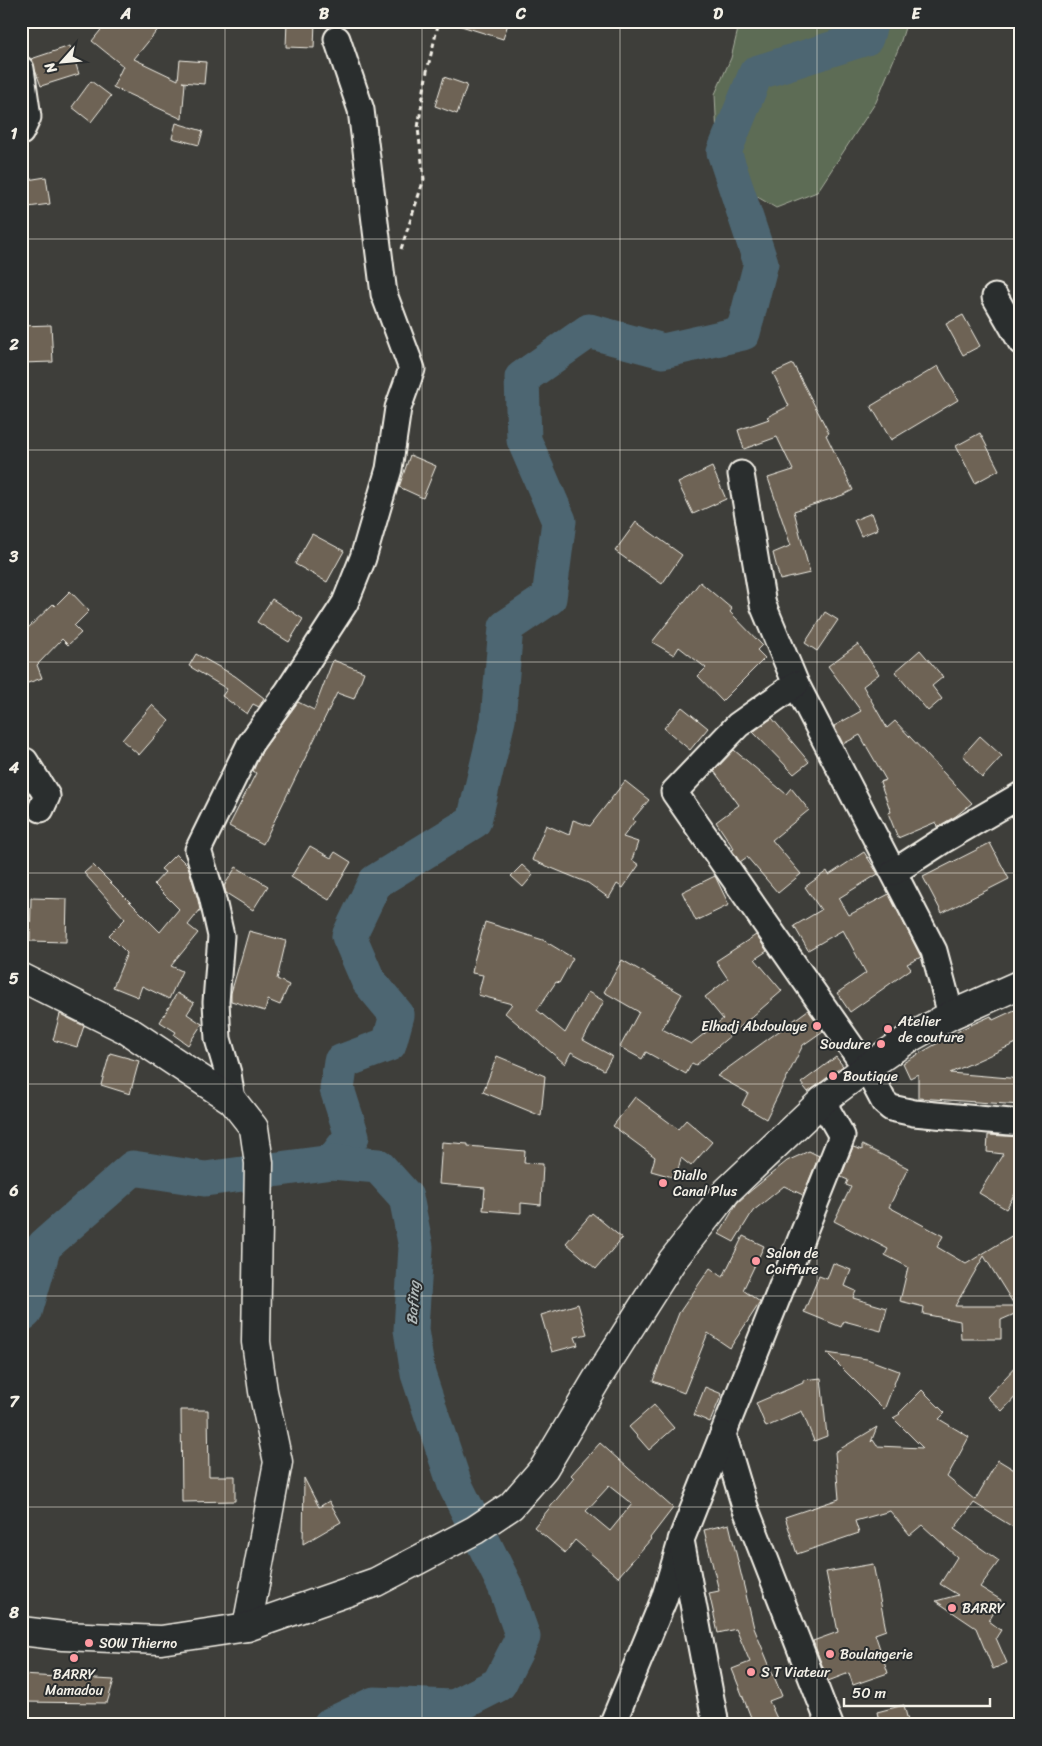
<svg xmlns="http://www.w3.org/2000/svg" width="1042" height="1746" font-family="Sriracha,sans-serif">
  <rect width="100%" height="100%" fill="#3e3e3a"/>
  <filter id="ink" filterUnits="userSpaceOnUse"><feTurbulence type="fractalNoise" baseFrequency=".02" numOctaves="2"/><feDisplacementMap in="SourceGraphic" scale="10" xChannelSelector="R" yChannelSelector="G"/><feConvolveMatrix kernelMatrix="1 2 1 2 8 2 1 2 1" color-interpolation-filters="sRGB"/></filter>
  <g filter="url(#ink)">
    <path fill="#5d6c55" stroke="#a8ae9e" d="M740,21H907L899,47L876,102L817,192L776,208L724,177L717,137L715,94L731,58Z"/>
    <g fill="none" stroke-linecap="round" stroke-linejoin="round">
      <g stroke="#4d6672" stroke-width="35">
        <path d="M332,1162L352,1136L337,1089L341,1062L389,1044L397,1015L368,980L349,936L375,882L474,821L498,720L506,627L549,598L559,521L524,440L522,378L589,331L663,351L743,333L761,263L724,152L756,73L866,38L871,21"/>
        <path d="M21,1315L25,1312L44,1246L133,1168L205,1179L332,1162L378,1166L406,1197L416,1247L411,1330L418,1374L455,1485L505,1586L523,1637L499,1684L454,1707L374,1704L330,1725"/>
      </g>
    </g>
    <g fill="#6e6455" stroke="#f4f1e8" fill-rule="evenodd">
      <path d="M108,21H152L160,27L134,59L178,80L180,60L206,62L204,84L182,82L185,83L182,119L113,87L123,66L92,41Z"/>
      <path d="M287,21H315L314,48L286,47Z"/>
      <path d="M459,21H509L503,39L458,25Z"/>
      <path d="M70,46L79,74L41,86L31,59Z"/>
      <path d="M444,77L467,85L457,114L435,106Z"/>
      <path d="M91,81L111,96L91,122L72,107Z"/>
      <path d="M176,123L203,131L199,145L172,138Z"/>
      <path d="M46,177L50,204L21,208V181Z"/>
      <path d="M963,315L980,346L963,355L946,324Z"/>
      <path d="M51,325L53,362L21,363V326Z"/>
      <path d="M793,364L829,433L826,435L853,490L843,495L794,511L810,573L780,580L773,553L792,545L791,546L768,478L793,470L777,437L744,449L738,430L769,419L767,417L789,406L773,373Z"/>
      <path d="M938,366L958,400L891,440L871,406Z"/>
      <path d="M980,433L999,470L975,483L956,446Z"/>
      <path d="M410,455L436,466L423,498L399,487Z"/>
      <path d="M712,467L726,499L693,514L678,483Z"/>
      <path d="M872,513L878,529L861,536L854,520Z"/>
      <path d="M636,522L682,555L662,584L615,551Z"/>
      <path d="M312,534L344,551L327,582L295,564Z"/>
      <path d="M700,582L732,609L730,612L762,645L757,650L765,658L722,701L698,676L706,668L679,647L674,655L652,642Z"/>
      <path d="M70,591L89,611L74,626L81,633L68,645L62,639L37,665L42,678L25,684L21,672V631L27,629L53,604L55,606Z"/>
      <path d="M272,599L303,619L289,642L257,622Z"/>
      <path d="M825,612L838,620L817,651L805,643Z"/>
      <path d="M858,644L879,674L863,686L887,728L895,721L972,803L956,816L937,827L936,822L898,838L888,813L891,812L880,782L886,780L860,735L843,744L834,726L861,711L828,666Z"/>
      <path d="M920,650L943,677L932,686L942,699L928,711L895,672Z"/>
      <path d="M196,654L235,676L264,698L259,707L253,704L247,714L222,696L227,689L189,666Z"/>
      <path d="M333,660L364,672L354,699L337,693L263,844L229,826L256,773L253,771L262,751L298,702L314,710Z"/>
      <path d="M152,705L169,721L139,755L122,740Z"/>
      <path d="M682,707L708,728L690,750L664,728Z"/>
      <path d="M772,718L809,762L794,774L753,732Z"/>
      <path d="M980,736L1002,756L982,778L963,755Z"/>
      <path d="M734,750L786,794L791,788L809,810L772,840L801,874L778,893L747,857L740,862L732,850L734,849L716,822L739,805L714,771Z"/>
      <path d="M625,781L649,800L633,819L635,821L623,837L638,842L632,860L639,865L623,888L617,884L609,898L588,883L532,860L546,825L569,835L573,820L590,826Z"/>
      <path d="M990,843L1009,879L942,913L923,877Z"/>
      <path d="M310,846L331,858L335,852L351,862L329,900L291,877Z"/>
      <path d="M864,852L878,874L839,898L849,915L889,894L921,957L907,964L911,969L850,1012L837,993L866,973L843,930L808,950L794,926L821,910L805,887L827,871L829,875Z"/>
      <path d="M176,854L188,866L198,900L200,910L188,925L198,933L171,966L182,971L169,999L142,986L138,997L113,987L127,953L109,935L125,919L84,873L93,865L160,932L179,909L154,884L165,872L161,869Z"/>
      <path d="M522,865L533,875L523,887L511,876Z"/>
      <path d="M236,867L268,886L253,910L226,893L224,886Z"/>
      <path d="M715,876L729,905L696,921L682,892Z"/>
      <path d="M31,898L67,899L66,942L30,941Z"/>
      <path d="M485,922L543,940L573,958L559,983L556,982L537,1010L565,1033L588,992L604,1001L583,1040L612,1056L604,1070L571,1052L565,1064L505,1013L512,1004L478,995L483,975L472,973L474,961Z"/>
      <path d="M249,931L286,941L277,979L289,985L280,1005L268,1000L265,1011L231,1001V993Z"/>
      <path d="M756,935L767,951L755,959L782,991L696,1065L692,1063L686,1074L646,1052L642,1059L620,1047L639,1012L604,992L622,960L682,994L662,1029L691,1044L723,1019L705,997L728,979L716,961Z"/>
      <path d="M177,993L194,1003L187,1014L202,1024L188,1045L174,1035L176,1032L160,1022Z"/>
      <path d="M1021,1007V1041L950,1073L1021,1079V1105L918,1098V1074L910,1078L903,1063L964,1028L991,1016L993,1020Z"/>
      <path d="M808,1010L823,1031L803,1045L766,1119L742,1105L748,1093L717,1076Z"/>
      <path d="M60,1014L84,1026L77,1047L53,1040Z"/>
      <path d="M110,1053L139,1061L130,1094L101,1085Z"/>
      <path d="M497,1056L545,1076L541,1116L483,1092Z"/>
      <path d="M836,1057L843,1066L808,1092L801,1083Z"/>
      <path d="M635,1097L678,1129L686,1120L712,1142L691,1166L681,1158L676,1178L651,1171L655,1157L613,1126Z"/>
      <path d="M988,1135L1021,1137V1184L1006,1209L979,1193L1003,1154L987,1152Z"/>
      <path d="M442,1142L468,1144V1146L525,1151L524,1163L543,1164L541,1205L521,1203V1213L483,1210L485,1188L439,1184Z"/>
      <path d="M862,1145L908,1168L889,1207L943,1236L937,1247L966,1264L1021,1230V1315L1019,1312L1001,1320V1339H961L960,1321L923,1314L924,1307L900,1301L908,1267L885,1255L888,1249L834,1221L851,1187L846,1185L848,1180L841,1177L853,1147L862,1150ZM984,1256L1015,1306H955Z"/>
      <path d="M809,1151L819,1156L803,1195L784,1186L753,1211L734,1242L719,1234L737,1203L748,1193L787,1161Z"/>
      <path d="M592,1213L622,1238L596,1269L566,1243Z"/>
      <path d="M743,1236L764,1246L743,1290L760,1302L759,1304L730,1348L708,1333L684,1393L653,1381L679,1313L710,1268L723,1277Z"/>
      <path d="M833,1263L851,1270L845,1286L856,1291L853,1298L887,1308L881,1331L844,1321L841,1327L804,1312L819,1276L827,1279Z"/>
      <path d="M578,1304L587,1334L575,1337L578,1345L552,1352L541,1315Z"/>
      <path d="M827,1353L867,1359L899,1371L884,1410Z"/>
      <path d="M1021,1361V1391L1002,1411L987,1397Z"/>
      <path d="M821,1378L827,1436L814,1441L802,1411L766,1427L756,1403L803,1383V1380Z"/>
      <path d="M705,1387L722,1394L710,1422L694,1415Z"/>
      <path d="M922,1390L945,1413L939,1419L969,1437L947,1477L975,1500L998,1460L1021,1474V1532L974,1503L954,1529L999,1561L980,1587L1001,1600L989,1621L1001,1630L996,1638L1007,1663L993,1669L976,1628L936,1601L958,1595L940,1584L957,1557L922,1525L910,1535L890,1511L855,1521L859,1533L797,1554L785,1517L839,1499L835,1452L877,1427L871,1442L873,1440L877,1446L923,1448L893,1418L900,1414L899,1413Z"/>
      <path d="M654,1405L674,1428L649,1450L629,1427Z"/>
      <path d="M181,1410H208L209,1476H235V1501L182,1502Z"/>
      <path d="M600,1443L673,1508L650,1538L651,1539L618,1577L575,1540L565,1553L534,1527L574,1478L571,1475ZM609,1486L632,1504L610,1531L586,1511Z"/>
      <path d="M304,1478L319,1507L329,1501L341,1522L303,1544Z"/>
      <path d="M729,1524L754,1628L782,1696L769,1701L780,1725H754L732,1669L750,1662L736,1629L718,1633L709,1593L719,1591L704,1530Z"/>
      <path d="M873,1564L886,1630L875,1634L888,1673L853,1685L849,1673L828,1681L813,1641L838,1632L826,1572Z"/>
      <path d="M21,1675L114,1680L107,1703L21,1702Z"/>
      <path d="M904,1705L909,1725H880L877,1712Z"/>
    </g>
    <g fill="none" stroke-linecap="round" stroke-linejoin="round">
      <g stroke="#f4f1e8" stroke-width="29">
        <g id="minor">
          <path d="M21,69L28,117L21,132"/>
          <path d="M995,297L1021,342"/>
          <path d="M741,474L763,605L796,684L934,951L951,1015"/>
          <path d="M796,684L738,725L674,792L866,1068L884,1102L891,1108L914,1113L1021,1123"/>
          <path d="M21,760L25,761L47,796L41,809"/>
          <path d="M894,872L942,841L1021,795"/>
          <path d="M232,1100L228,1073L218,1039L216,1002L221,936L212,896L198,850L250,744L288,691L345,603L363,558L389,469L398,408L412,369L384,294L361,110L337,39"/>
          <path d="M822,1101L842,1136L723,1434L745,1507L830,1725"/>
          <path d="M612,1725L664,1599L680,1545"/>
          <path d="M716,1725L681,1540L723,1434"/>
        </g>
      </g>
      <g stroke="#f4f1e8" stroke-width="31">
        <path id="major" d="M21,977L127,1030L232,1100L254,1128L259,1163L256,1342L263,1391L278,1462L247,1627"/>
      </g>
      <g stroke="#f4f1e8" stroke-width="31">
        <path id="highway" d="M21,1631L63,1636L161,1640L247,1627L376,1582L475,1530L511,1506L544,1468L597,1379L672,1261L727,1191L822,1101L866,1068L908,1039L951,1015L1021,984"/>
      </g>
      <path stroke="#f4f1e8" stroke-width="3" stroke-dasharray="5 4" stroke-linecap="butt" d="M401,249L424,179L418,128L427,71L439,21"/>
      <use href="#minor" stroke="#2a2d2e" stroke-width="25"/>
      <use href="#major" stroke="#2a2d2e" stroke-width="28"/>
      <use href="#highway" stroke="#2a2d2e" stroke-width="28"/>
    </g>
  </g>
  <path fill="none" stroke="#f4f1e8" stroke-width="1" stroke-opacity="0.55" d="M225,21V1725M422,21V1725M620,21V1725M817,21V1725M21,239H1021M21,450H1021M21,662H1021M21,873H1021M21,1084H1021M21,1296H1021M21,1507H1021"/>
  <g fill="#ff9aa2" stroke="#2a2d2e" stroke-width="2">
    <circle cx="817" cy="1026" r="5"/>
    <circle cx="888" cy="1029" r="5"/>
    <circle cx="881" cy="1044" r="5"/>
    <circle cx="833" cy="1076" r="5"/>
    <circle cx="663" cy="1183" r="5"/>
    <circle cx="756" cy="1261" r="5"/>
    <circle cx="952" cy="1608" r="5"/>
    <circle cx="89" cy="1643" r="5"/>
    <circle cx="830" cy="1654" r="5"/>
    <circle cx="74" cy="1658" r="5"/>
    <circle cx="751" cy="1672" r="5"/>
  </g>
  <g text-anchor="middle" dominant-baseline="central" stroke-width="4" stroke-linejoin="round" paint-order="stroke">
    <g font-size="14" fill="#f4f1e8" stroke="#2a2d2e" text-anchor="start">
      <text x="898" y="1021">Atelier<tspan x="898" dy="16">de couture</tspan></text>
      <text x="807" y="1026" text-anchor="end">Elhadj Abdoulaye</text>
      <text x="871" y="1044" text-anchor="end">Soudure</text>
      <text x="843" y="1076">Boutique</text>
      <text x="673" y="1175">Diallo<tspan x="673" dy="16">Canal Plus</tspan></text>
      <text x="766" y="1253">Salon de<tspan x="766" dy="16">Coiffure</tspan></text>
      <text x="962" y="1608">BARRY</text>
      <text x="99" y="1643">SOW Thierno</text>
      <text x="840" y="1654">Boulangerie</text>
      <text x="761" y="1672">S T Viateur</text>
      <text x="74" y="1674" text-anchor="middle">BARRY<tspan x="74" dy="16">Mamadou</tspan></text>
    </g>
    <g font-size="15" font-style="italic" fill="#b1b9b9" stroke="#2a2d2e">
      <text transform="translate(413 1303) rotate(-87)">Bafing</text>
    </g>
  </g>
  <rect width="1042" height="1746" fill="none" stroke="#2a2d2e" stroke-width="55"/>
  <g transform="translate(62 62) rotate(243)" stroke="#2a2d2e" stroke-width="4" paint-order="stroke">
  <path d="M0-4L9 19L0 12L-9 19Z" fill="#f4f1e8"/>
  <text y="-8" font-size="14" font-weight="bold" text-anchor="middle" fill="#f4f1e8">N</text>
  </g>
  <path d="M844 1698v8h146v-8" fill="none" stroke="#f4f1e8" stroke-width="2.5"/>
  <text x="852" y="1698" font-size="15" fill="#f4f1e8" stroke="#2a2d2e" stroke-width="4" paint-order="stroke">50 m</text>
  <rect x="28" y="28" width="986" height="1690" fill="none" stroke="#f4f1e8" stroke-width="2"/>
  <g font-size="16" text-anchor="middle" font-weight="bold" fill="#f4f1e8">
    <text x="126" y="19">A</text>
    <text x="324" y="19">B</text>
    <text x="521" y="19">C</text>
    <text x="718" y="19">D</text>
    <text x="916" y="19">E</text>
    <text x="14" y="139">1</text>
    <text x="14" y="350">2</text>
    <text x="14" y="562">3</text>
    <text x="14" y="773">4</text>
    <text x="14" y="984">5</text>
    <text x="14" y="1196">6</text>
    <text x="14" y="1407">7</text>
    <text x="14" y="1618">8</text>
  </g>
</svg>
